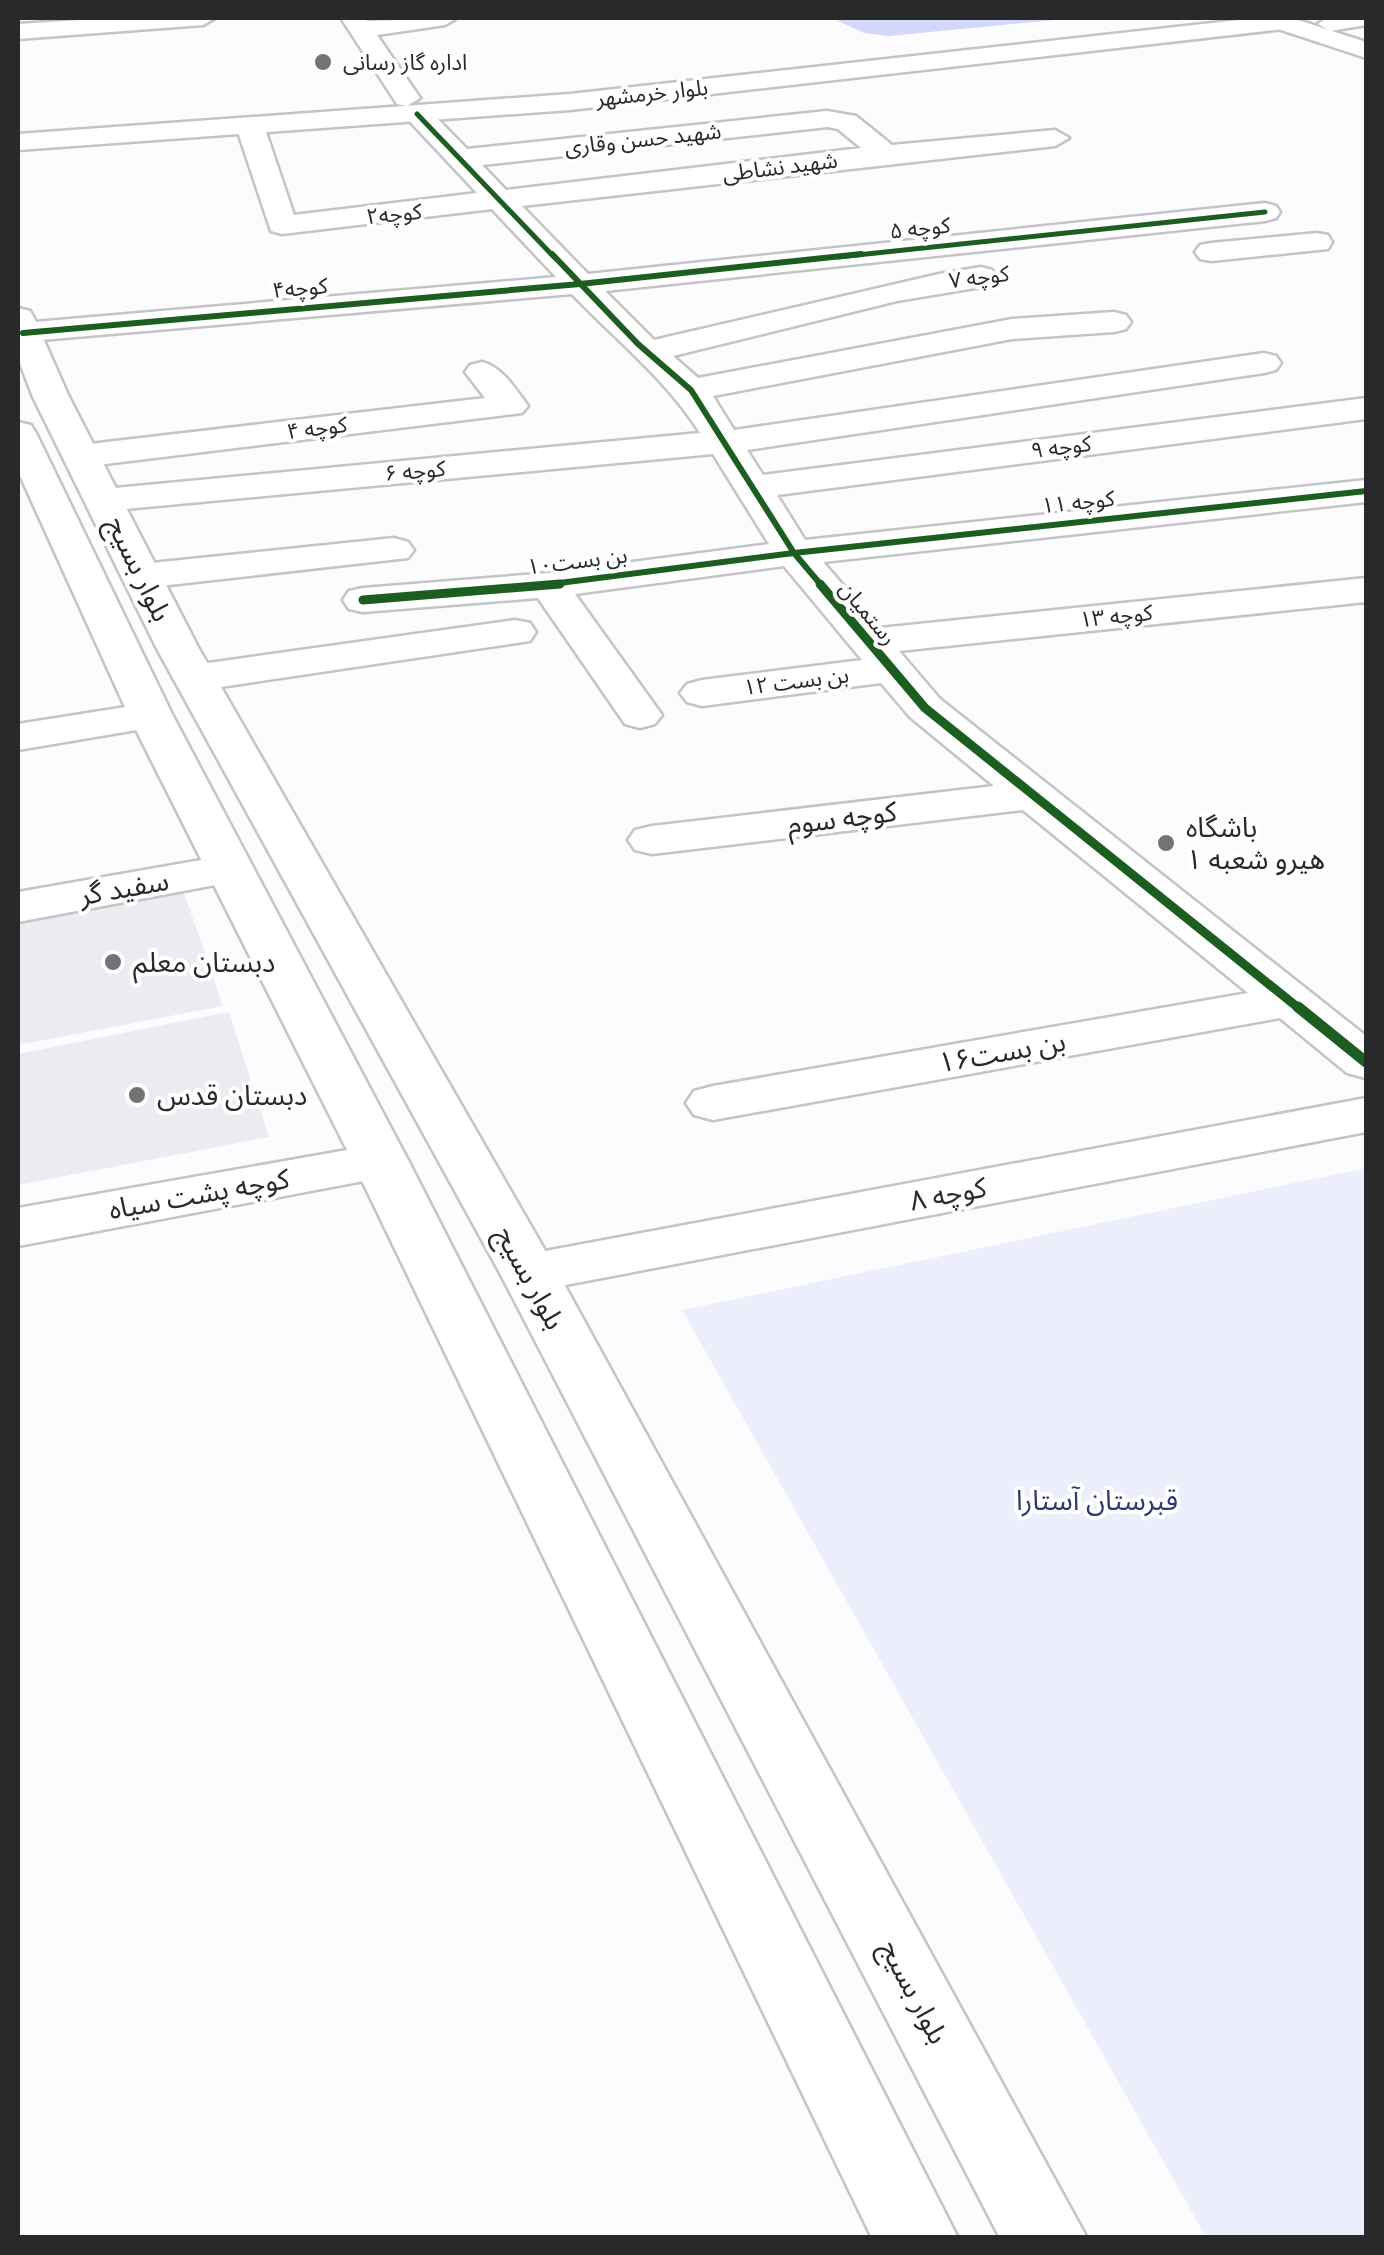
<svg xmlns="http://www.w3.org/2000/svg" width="1384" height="2255" font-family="'Fira Sans Condensed','Noto Sans Arabic',sans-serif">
  <rect width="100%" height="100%" fill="#fcfcfe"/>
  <g fill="#ebecf1">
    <path d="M182,887L223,1006L18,1045V917Z"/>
    <path d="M229,1012L269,1137L18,1185V1054Z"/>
  </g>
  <path fill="#edeefb" d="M1366,1168V2237H1206L682,1310Z"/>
  <path fill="#d3d8f9" d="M832,18H1075L889,36L864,33Z"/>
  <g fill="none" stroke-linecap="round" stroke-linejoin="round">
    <g stroke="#c4c4c6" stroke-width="5">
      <g id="minor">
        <path d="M111,18H215L203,25L18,39V24Z"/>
        <path d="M341,18H365L367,21L457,18L445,25L377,35L420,98L407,106L397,104Z"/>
        <path d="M1366,18V25L1330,31L1318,24L1326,18Z"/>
        <path d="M417,106L427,108L467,149L827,111L856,116L892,145L1055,130L1069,138L1055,146L522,206L588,274L1265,203L1276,206L1280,212L1276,218L1265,221L605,291L654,340L939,274L981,267L992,270L997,277L992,284L981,287L897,301L673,356L698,378L1012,319L1114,312L1126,315L1131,322L1126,329L1114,332L1012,339L713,396L734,430L1264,353L1276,356L1281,363L1276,370L1264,373L747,450L763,475L1366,398V419L777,495L805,540L1366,480V502L823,562L880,628L1366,578V602L899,651L940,699L1366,1036V1078L1347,1073L1280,1018L713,1120L694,1115L686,1103L694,1091L713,1086L1248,993L1023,810L652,854L635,850L628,840L635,830L652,826L994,786L910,717L881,683L702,706L687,702L680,693L687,684L702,680L862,660L784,566L575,594L662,715L655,724L640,728L625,724L538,598L363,612L349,609L343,600L349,591L363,588L549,573L769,544L713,454L104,511L91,508L85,500L91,492L104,489L700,433C667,380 616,340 572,294L18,342V324L23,323L556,277L492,209L282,234L271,231L236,126L250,118L264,126L294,215L477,193L403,114ZM827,127L838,129L861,148L506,190L482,165Z"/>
        <path d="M1317,233L1328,235L1332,242L1328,249L1211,261L1200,259L1195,252L1200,245L1211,243Z"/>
        <path d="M482,362C502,367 516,389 528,406L522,413L81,467L68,464L63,456L68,448L81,445L485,398L465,372L470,365Z"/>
        <path d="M394,538L408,542L414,550L408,558L142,588L128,584L122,576L128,568L142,564Z"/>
        <path d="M515,620L530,623L536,632L530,641L194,691L179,687L173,678L179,669L194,665Z"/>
        <path d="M151,703L166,707L173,716L166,725L18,750V724Z"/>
        <path d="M230,855L247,859L254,869L247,879L18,922V892Z"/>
        <path d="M1366,1098V1132L529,1292L508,1287L500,1273L508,1259L529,1254Z"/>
        <path d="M381,1144L401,1150L409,1162L401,1174L18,1246V1208Z"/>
      </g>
    </g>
    <g stroke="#c4c4c6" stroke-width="5">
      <g id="major">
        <path d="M1257,18H1293L1296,22L1284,29L570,110L18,150V134L570,94Z"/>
        <path d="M18,308L30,311L34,318L69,397L198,647L558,1273L1087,2238H1000L500,1273L156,647L33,397L18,358Z"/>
        <path d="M18,422L31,425L36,433L173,716L409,1162L958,2238H872L353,1162L129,716L18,471Z"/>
      </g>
    </g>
    <g stroke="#c4c4c6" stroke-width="5">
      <path id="highway" d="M1257,18H1292L1366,42V58L1260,23Z"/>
    </g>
    <use href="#minor" fill="#fff" fill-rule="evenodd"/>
    <use href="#major" fill="#fff" fill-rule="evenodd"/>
    <use href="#highway" fill="#fff" fill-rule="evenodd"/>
    <g stroke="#fff" stroke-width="9">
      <g id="cycleway-far3">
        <path d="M417,114L554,257"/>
        <path d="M838,257L1265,212"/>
      </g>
    </g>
    <g stroke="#fff" stroke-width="10">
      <g id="cycleway-far2">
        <path d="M552,254L638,344L691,390L794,553L822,586"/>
        <path d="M23,333L580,284L861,254"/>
        <path d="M536,586L794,553L1366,491"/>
      </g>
    </g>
    <g stroke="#fff" stroke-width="14">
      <g id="cycleway-far1">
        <path d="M820,584L925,708L1301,1010"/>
        <path d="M363,600L560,584"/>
      </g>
    </g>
    <g stroke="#fff" stroke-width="18">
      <path id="cycleway" d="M1298,1007L1366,1062"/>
    </g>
    <use href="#cycleway-far3" stroke="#1b5e20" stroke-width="5"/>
    <use href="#cycleway-far2" stroke="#1b5e20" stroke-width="6"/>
    <use href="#cycleway-far1" stroke="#1b5e20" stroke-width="9"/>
    <use href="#cycleway" stroke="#1b5e20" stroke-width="11"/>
  </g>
  <g fill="#727374" stroke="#fff" stroke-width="4">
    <circle cx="323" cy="62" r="10"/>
    <circle cx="1166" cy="843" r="10"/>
    <circle cx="113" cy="962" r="10"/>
    <circle cx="137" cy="1095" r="10"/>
  </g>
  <g text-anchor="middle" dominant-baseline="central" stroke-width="8" stroke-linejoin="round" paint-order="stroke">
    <g font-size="22" fill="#28292a" stroke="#fff" text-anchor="start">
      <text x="343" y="62">اداره گاز رسانی</text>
    </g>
    <g font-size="22" fill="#28292a" stroke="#fff">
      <text transform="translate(652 93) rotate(-6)">بلوار خرمشهر</text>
      <text transform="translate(643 139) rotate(-6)">شهید حسن وقاری</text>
      <text transform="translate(780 167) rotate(-7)">شهید نشاطی</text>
      <text transform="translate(394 214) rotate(-6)">کوچه۲</text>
      <text transform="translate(920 228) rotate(-6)">کوچه ۵</text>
      <text transform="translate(979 277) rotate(-7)">کوچه ۷</text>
      <text transform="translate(300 288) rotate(-5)">کوچه۴</text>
      <text transform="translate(317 428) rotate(-7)">کوچه ۴</text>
      <text transform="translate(1061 447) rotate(-7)">کوچه ۹</text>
      <text transform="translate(415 471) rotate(-5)">کوچه ۶</text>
      <text transform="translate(1078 502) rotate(-6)">کوچه ۱۱</text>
      <text transform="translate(577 561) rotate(-7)">بن بست۱۰</text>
      <text transform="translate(868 613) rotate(50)">رستمیان</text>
      <text transform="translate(1116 616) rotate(-6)">کوچه ۱۳</text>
      <text transform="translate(796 681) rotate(-7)">بن بست ۱۲</text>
    </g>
    <g font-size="28" fill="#28292a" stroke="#fff">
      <text transform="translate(139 569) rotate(64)">بلوار بسیج</text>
      <text transform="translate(842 818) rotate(-7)">کوچه سوم</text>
      <text transform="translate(124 888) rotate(-10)">سفید گر</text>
      <text transform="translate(1002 1052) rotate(-10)">بن بست۱۶</text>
      <text transform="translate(199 1194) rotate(-10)">کوچه پشت سیاه</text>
      <text transform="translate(948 1194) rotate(-11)">کوچه ۸</text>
      <text transform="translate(530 1278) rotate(61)">بلوار بسیج</text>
      <text transform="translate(914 1992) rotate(62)">بلوار بسیج</text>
    </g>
    <g font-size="28" fill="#28292a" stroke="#fff" text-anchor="start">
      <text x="1186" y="827">باشگاه<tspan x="1186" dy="32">هیرو شعبه ۱</tspan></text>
      <text x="133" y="962">دبستان معلم</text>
      <text x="157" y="1095">دبستان قدس</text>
    </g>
    <g font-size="28" fill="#35366f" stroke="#fff">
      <text x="1097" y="1500">قبرستان آستارا</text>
    </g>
  </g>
  <rect width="1384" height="2255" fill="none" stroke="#28292a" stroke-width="40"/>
</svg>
